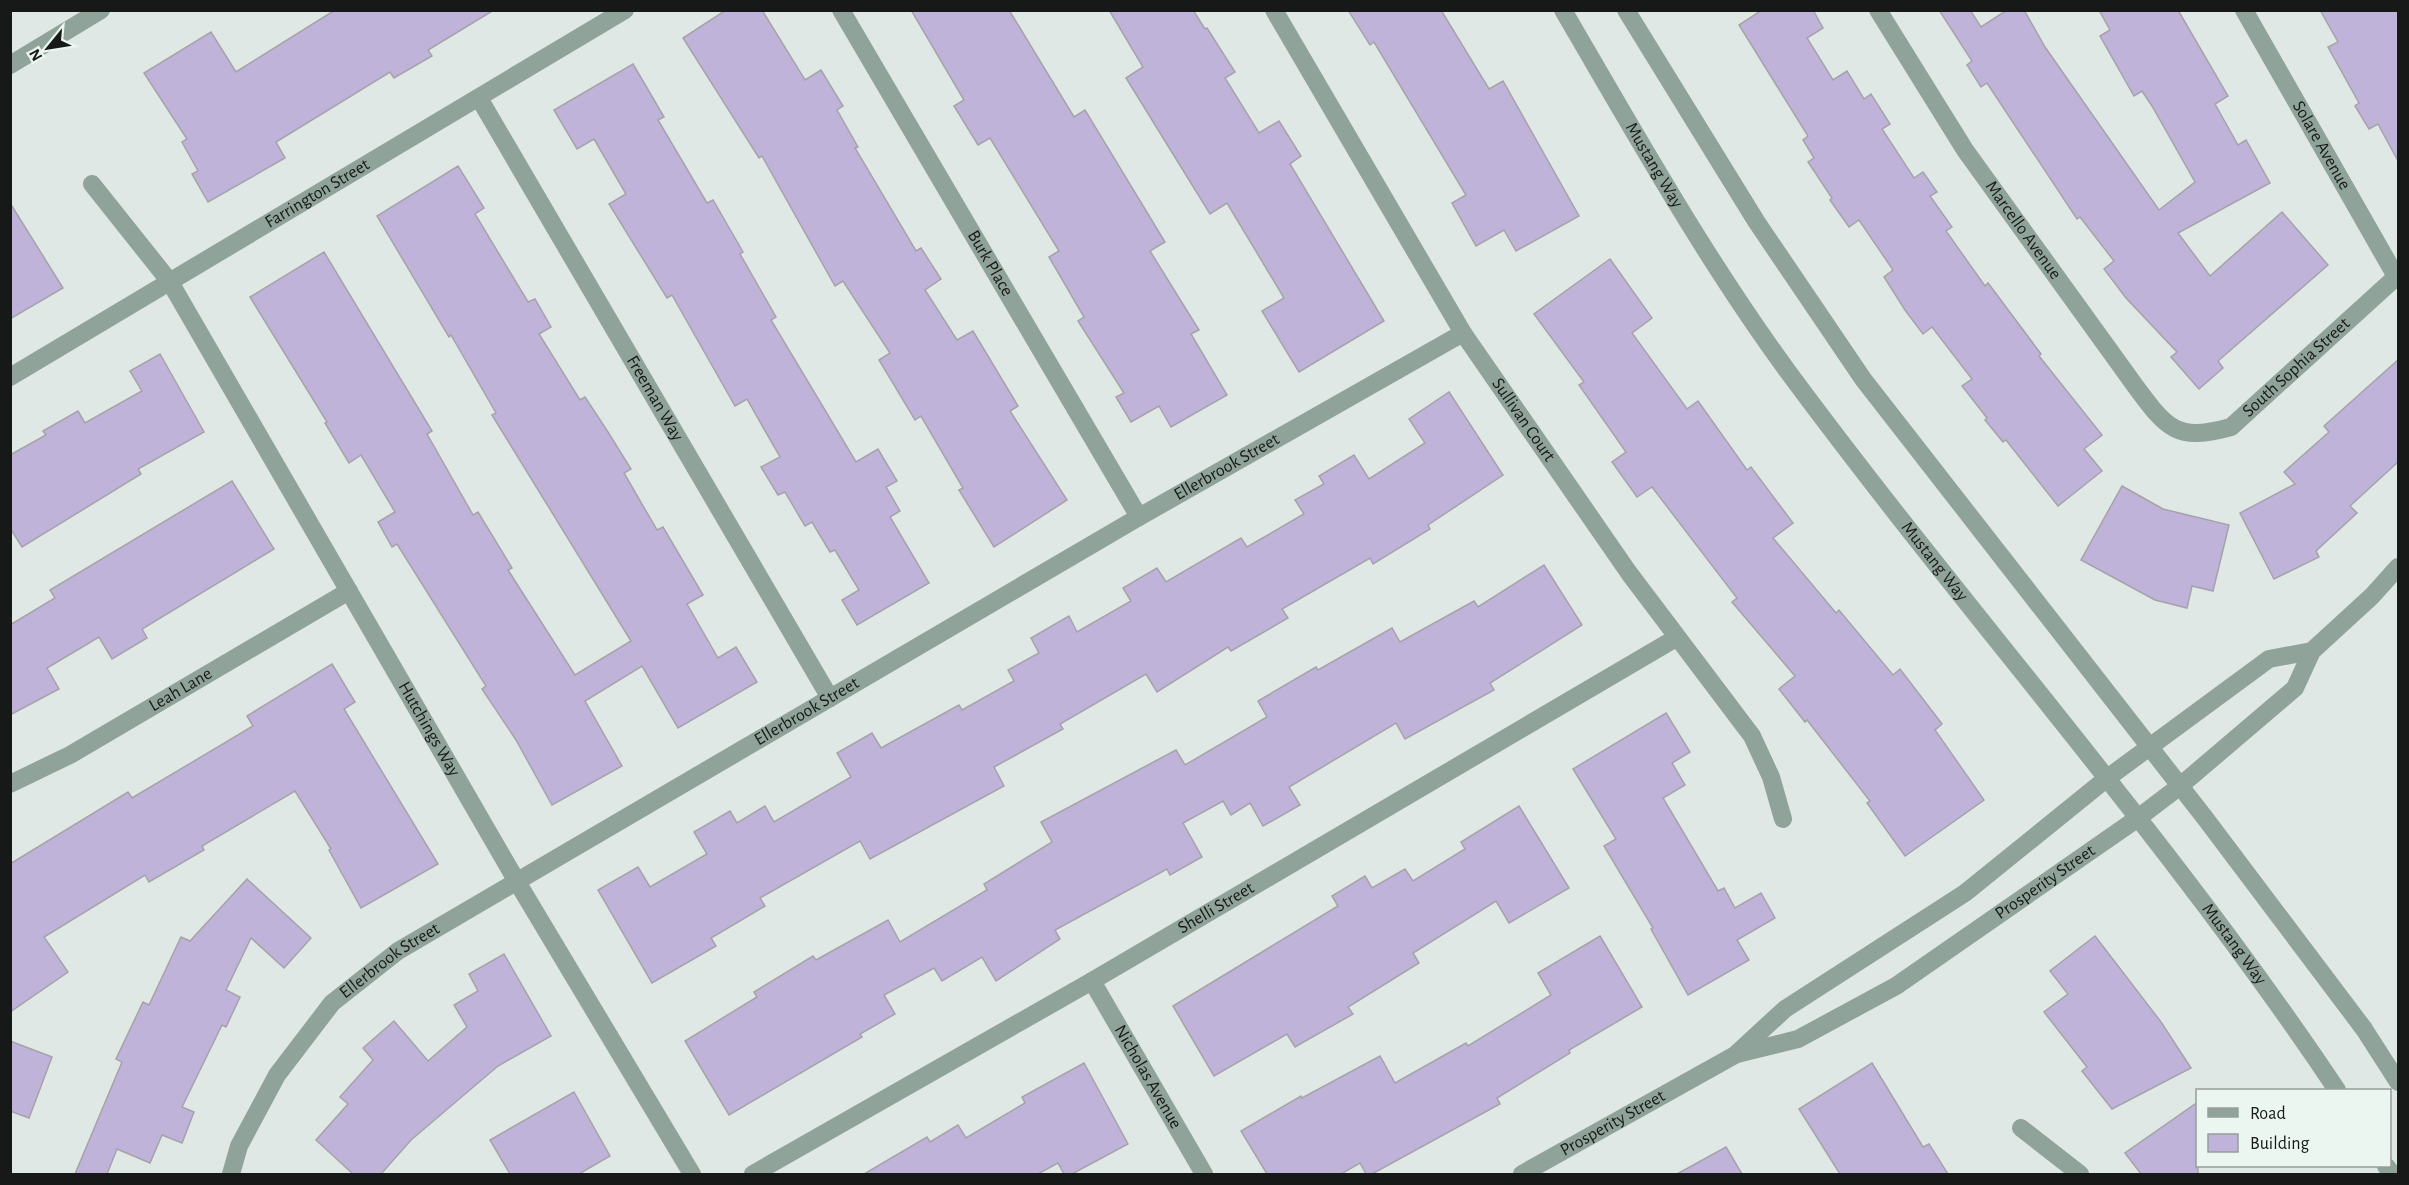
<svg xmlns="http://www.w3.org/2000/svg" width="2409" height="1185" font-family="'Alegreya Sans',sans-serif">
  <rect width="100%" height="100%" fill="#dfe8e4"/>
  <g fill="#c0b3da" stroke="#a5a2aa" stroke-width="1.5">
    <path d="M335,10H494L428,50L432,56L394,78L390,72L276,142L285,158L208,202L192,174L198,171L182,142L187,139L144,73L211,32L236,72Z"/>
    <path d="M726,10H762L805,80L821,70L843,106L837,110L858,147L855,148L916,251L921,248L941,279L925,290L957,340L973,331L1018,406L1010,411L1067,500L994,547L959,490L963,488L921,416L915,420L879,360L890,353L843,281L835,286L762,156L759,158L683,38Z"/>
    <path d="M911,10H1009L1074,117L1085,110L1165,242L1150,251L1199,330L1191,334L1227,395L1171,427L1159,406L1131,422L1116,397L1124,393L1078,321L1084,317L1049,257L1059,251L990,138L978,145L954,106L964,100Z"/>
    <path d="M1109,10H1193L1205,29L1207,28L1235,72L1225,78L1259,133L1279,121L1301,156L1290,164L1384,321L1299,372L1262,311L1284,298L1227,203L1210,214L1173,154L1126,78L1143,67Z"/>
    <path d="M1348,10H1441L1489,89L1503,81L1579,216L1516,251L1504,230L1476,246L1452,203L1466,195L1374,42L1370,45Z"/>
    <path d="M1762,10H1813L1823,28L1807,38L1833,80L1847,71L1864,99L1871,94L1890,124L1882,129L1914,178L1923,172L1937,192L1930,196L1952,227L1946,231L1985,286L1988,283L2041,354L2039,356L2102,435L2084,449L2102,471L2058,506L2006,440L2003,442L1985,420L1987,418L1962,386L1972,379L1932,327L1923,334L1905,310L1884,277L1893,270L1859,220L1849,227L1830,200L1832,198L1808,162L1814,158L1803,140L1808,136L1739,25Z"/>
    <path d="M1939,10H1970L1981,27L2007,10H2024L2045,47L2159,210L2195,182L2152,106L2142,91L2134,96L2100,36L2110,30L2099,10H2178L2228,96L2215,104L2238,145L2246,140L2270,183L2178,233L2210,276L2282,212L2328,265L2218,361L2223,368L2199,389L2171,357L2177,352L2126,298L2104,269L2114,261L2080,217L2077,219L1987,83L1981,87L1967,65L1972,61Z"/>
    <path d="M2320,10H2398V161L2378,124L2369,129L2355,106L2359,103L2328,47L2338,42Z"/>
    <path d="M633,64L664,117L658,120L707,203L713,200L743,252L740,254L776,317L771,320L856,462L878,449L897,481L886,487L900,511L890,517L929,583L857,625L842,600L859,590L835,550L830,552L812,522L805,526L785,492L778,495L761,467L780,457L747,399L735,406L672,295L667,298L609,204L626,194L594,139L577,149L554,110Z"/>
    <path d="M458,166L484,208L475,214L528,302L535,299L551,327L539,334L580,400L585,397L608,432L631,469L624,473L657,530L663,527L703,595L687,604L718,658L736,647L757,682L678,728L642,666L585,701L622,766L552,805L516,740L482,689L486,686L397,544L392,547L378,522L395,512L361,455L349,463L325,423L327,422L250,297L324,252L432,431L427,434L473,515L478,512L512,568L508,570L575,675L631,641L492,415L496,413L451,335L449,337L377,216Z"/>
    <path d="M10,203L63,288L10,319Z"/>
    <path d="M1610,259L1652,318L1632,333L1687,409L1698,401L1747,470L1751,467L1793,523L1773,538L1836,613L1839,610L1893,675L1900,669L1942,724L1935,730L1984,800L1905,856L1867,803L1870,801L1807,720L1805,722L1779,689L1795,676L1732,602L1737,598L1652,487L1637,497L1612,462L1626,452L1579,385L1584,382L1534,314Z"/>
    <path d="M160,354L204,432L138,469L141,474L22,547L10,528V455L46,435L43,431L78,411L85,423L142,391L130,371Z"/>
    <path d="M2398,360V462L2350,506L2357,513L2316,551L2319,557L2274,579L2240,513L2295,484L2284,472L2329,432L2324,426Z"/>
    <path d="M1449,392L1503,475L1428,525L1430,529L1373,564L1370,558L1282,609L1288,618L1231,651L1228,647L1157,692L1146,674L1060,724L1063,729L994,767L1004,786L870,859L860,841L760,898L765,906L711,938L716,946L652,983L598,890L638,867L650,887L707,854L694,832L730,811L737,823L765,806L774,822L851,777L837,753L872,733L881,748L959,705L962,710L1014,681L1008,670L1039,653L1031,638L1069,616L1077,632L1131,601L1123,588L1157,568L1166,582L1241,538L1247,547L1304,514L1295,500L1324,484L1319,476L1354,455L1369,479L1425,443L1409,419Z"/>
    <path d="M232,481L274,549L142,629L147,638L112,659L99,637L47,668L59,689L10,715V625L55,598L50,590Z"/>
    <path d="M2122,486L2163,509L2229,525L2213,591L2192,586L2187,608L2155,600L2081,560Z"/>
    <path d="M1544,565L1582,625L1490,683L1494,690L1405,739L1396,723L1289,787L1300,805L1263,826L1250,803L1231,815L1223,801L1183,823L1202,857L1170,875L1167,869L1055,930L1060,939L996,981L982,957L942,981L934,968L884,995L895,1014L860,1034L862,1037L729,1115L685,1041L757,997L754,992L813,956L816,960L888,920L900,942L987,890L984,884L1052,842L1041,822L1176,750L1185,765L1267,717L1258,701L1316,667L1318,670L1392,628L1400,642L1474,601L1478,607Z"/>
    <path d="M332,664L355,702L344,709L438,864L361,908L329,850L331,849L295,791L202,846L204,850L149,882L145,875L44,937L68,972L10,1012V864L128,792L132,798L253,726L247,716Z"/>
    <path d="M1666,713L1690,752L1672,763L1685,785L1663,798L1718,891L1724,888L1735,908L1761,893L1775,918L1737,940L1749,960L1688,995L1651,929L1653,928L1604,846L1616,839L1573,769Z"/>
    <path d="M1519,806L1569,888L1509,923L1496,901L1413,953L1419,963L1348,1007L1353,1014L1295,1047L1287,1034L1214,1076L1173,1006L1338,906L1332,896L1365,876L1372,888L1405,869L1413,881L1465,849L1461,842Z"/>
    <path d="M247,879L311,938L284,968L251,938L226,990L240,997L226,1027L222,1025L182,1107L194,1112L182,1143L162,1135L150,1163L117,1149L107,1174H75L122,1062L116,1059L143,1002L149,1005L181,937L190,941Z"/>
    <path d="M1600,936L1642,1007L1569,1050L1570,1053L1497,1098L1500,1104L1372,1174H1366L1360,1163L1341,1174H1267L1241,1131L1301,1096L1302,1098L1380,1056L1395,1083L1466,1043L1468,1046L1551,995L1538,973Z"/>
    <path d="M2095,936L2161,1022L2191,1068L2112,1109L2082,1071L2087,1067L2044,1012L2068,994L2050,971Z"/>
    <path d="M504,954L551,1036L498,1066L411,1140L381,1174H353L316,1140L348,1104L340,1097L373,1060L363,1048L394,1021L428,1061L467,1027L454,1005L478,991L469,974Z"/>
    <path d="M10,1041L52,1057L29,1118L10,1111Z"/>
    <path d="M1084,1063L1128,1144L1072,1174H1064L1058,1163L1038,1174H864L927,1137L930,1142L958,1125L966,1138L1025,1103L1022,1097Z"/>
    <path d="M1872,1063L1923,1147L1929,1144L1948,1174H1840L1799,1109Z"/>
    <path d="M574,1092L610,1156L579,1174H510L490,1140Z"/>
    <path d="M2198,1102V1174H2141L2125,1153Z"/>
    <path d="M1726,1147L1742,1174H1677Z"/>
  </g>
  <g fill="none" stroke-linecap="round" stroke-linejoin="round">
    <g stroke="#90a39a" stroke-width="18">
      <path id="s1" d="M841,10L1139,517"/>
      <path id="s2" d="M1274,10L1463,333L1629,573L1752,736L1771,777L1783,819"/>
      <path id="s3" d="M1563,10C1634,132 1706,260 1789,373C1968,615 2170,840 2337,1090"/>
      <path d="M1626,10L1756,221L1863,379L2205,818L2364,1029L2398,1082"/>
      <path id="s4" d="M1878,10L1965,150L2136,387C2167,429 2177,442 2231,427L2395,278"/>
      <path id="s5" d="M2244,10L2398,280"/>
      <path d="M10,65L101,10"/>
      <path id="s6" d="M479,98L830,698"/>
      <path id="s7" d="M92,184L170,282L516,880L692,1174"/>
      <path id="s8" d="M10,377L625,10"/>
      <path id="s9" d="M10,784L70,755L349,591"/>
      <path id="s10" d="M1092,981L1204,1174"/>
      <path id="s11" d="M1737,1054L1798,1039L1896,986L2138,818L2180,786L2295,688L2312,651L2372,596L2398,567"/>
      <path d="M2021,1128L2080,1174"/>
      <path d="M2386,1166L2392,1174"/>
      <path id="s12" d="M231,1174L239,1146L277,1075L332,1003L398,951L1139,517L1463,333"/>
      <path id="s13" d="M753,1174L1092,981L1676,638"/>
      <path id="s14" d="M1522,1174L1735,1055L1785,1009L1965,893L2106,779L2269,659L2312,651"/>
    </g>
  </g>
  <g text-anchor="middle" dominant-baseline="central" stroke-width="5" stroke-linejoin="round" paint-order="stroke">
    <g font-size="18" fill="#161918" stroke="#ecf6f1">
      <text stroke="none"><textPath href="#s5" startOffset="156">Solare Avenue</textPath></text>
      <text stroke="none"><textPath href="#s3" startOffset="180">Mustang Way</textPath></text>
      <text stroke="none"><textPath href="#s8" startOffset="358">Farrington Street</textPath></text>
      <text stroke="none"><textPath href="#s4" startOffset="264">Marcello Avenue</textPath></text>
      <text stroke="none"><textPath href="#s1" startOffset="294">Burk Place</textPath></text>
      <text stroke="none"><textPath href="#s4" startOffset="660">South Sophia Street</textPath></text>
      <text stroke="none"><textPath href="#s6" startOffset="348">Freeman Way</textPath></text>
      <text stroke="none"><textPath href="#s2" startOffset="480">Sullivan Court</textPath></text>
      <text stroke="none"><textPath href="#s12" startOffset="1244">Ellerbrook Street</textPath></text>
      <text stroke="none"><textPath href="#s3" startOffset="666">Mustang Way</textPath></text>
      <text stroke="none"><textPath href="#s9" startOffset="195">Leah Lane</textPath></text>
      <text stroke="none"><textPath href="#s12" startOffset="758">Ellerbrook Street</textPath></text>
      <text stroke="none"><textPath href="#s7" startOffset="642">Hutchings Way</textPath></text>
      <text stroke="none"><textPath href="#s11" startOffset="356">Prosperity Street</textPath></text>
      <text stroke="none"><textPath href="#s13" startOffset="534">Shelli Street</textPath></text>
      <text stroke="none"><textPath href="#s3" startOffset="1152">Mustang Way</textPath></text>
      <text stroke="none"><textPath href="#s12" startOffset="272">Ellerbrook Street</textPath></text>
      <text stroke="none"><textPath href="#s10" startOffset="111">Nicholas Avenue</textPath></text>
      <text stroke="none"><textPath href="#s14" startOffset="104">Prosperity Street</textPath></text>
    </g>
  </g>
  <rect width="2409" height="1185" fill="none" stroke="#161918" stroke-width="24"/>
  <rect x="2196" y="1089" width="195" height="78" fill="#ecf6f1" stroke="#969e9a" stroke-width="1.5"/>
  <rect x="2208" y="1108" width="30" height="9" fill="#90a39a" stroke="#969e9a" stroke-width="1.5"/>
  <text x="2250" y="1119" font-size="18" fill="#161918">Road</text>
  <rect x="2208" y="1134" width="30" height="18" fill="#c0b3da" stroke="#969e9a" stroke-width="1.5"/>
  <text x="2250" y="1149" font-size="18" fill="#161918">Building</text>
  <g transform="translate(48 48) rotate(240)" stroke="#ecf6f1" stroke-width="4.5" paint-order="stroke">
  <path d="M0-4.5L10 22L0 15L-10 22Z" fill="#161918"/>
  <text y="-9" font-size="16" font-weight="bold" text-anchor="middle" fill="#161918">N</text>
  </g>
</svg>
